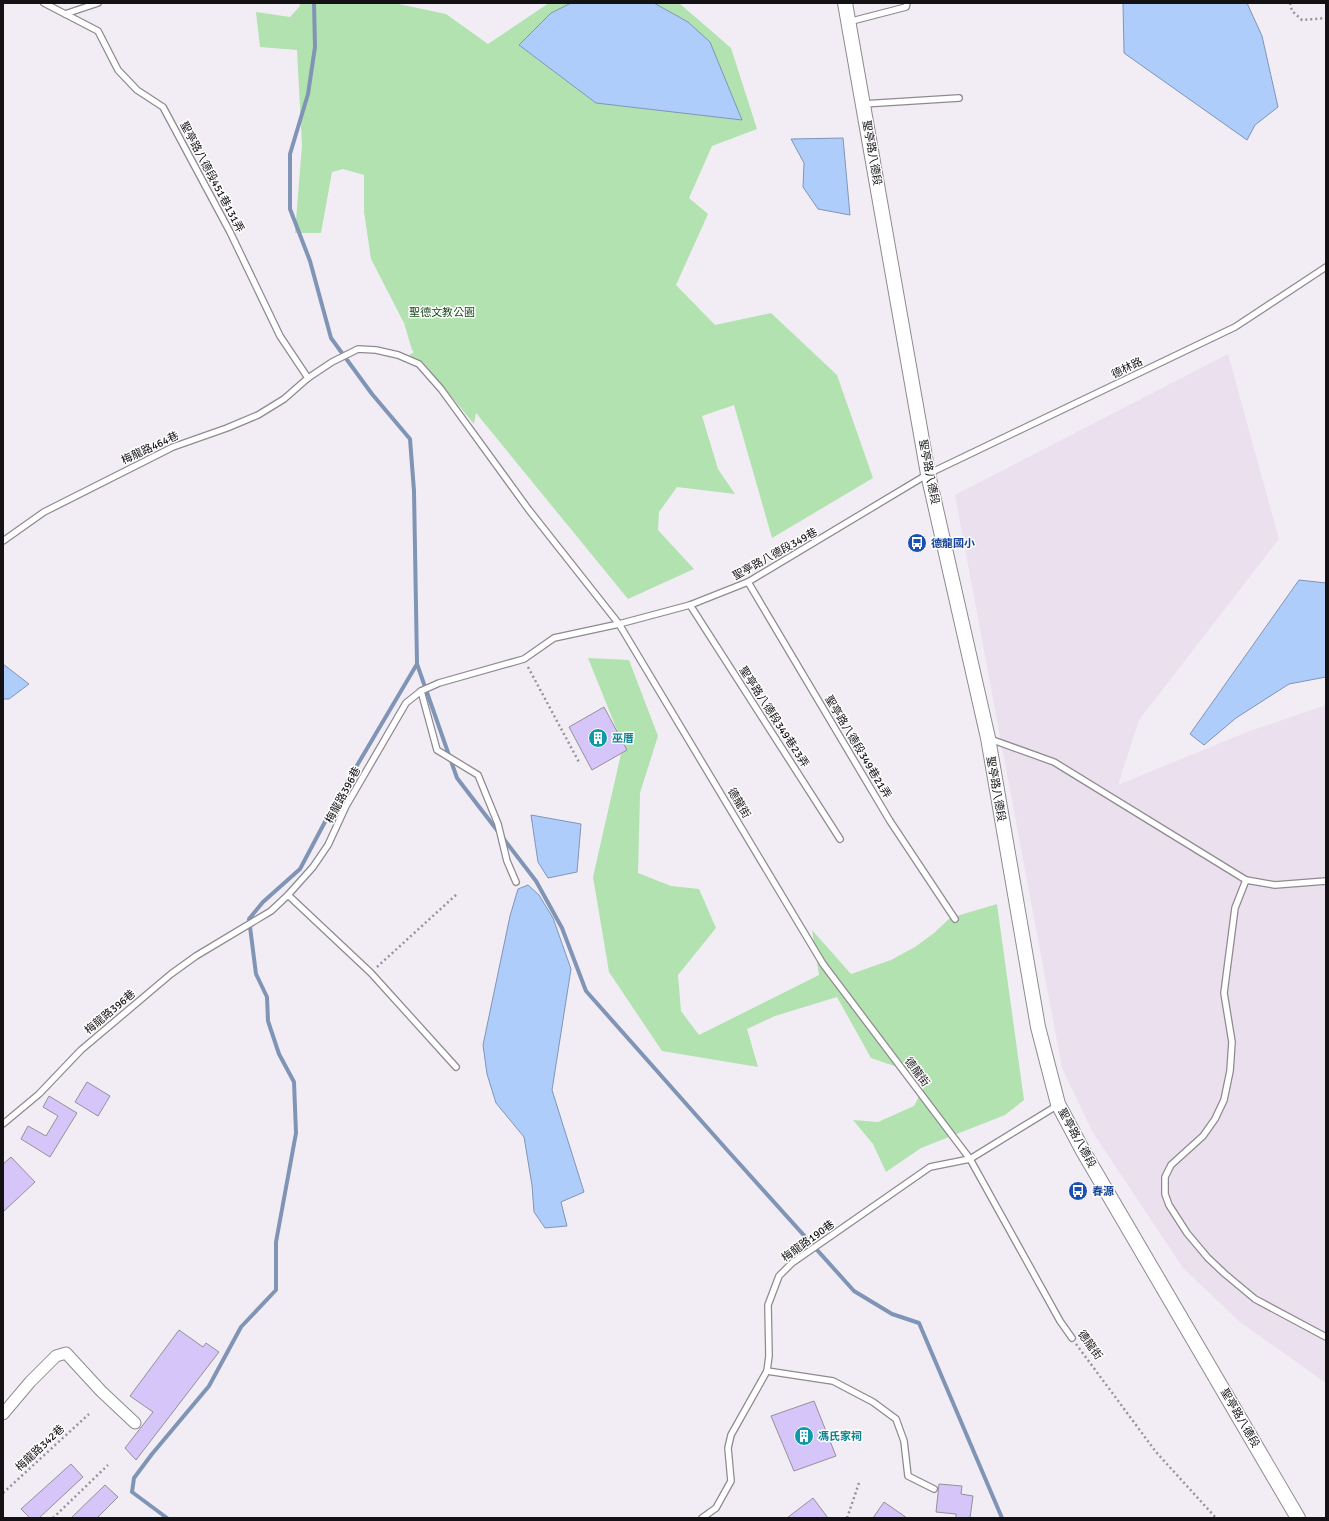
<svg xmlns="http://www.w3.org/2000/svg" width="1329" height="1521" font-family="Signika,'Noto Sans TC',sans-serif">
  <rect width="100%" height="100%" fill="#f2edf5"/>
  <path fill="#eae0ee" d="M1228,354L1279,539L1139,720L1118,785L1247,732L1326,705V1383L1240,1322L1183,1268L1092,1131L1062,1068L955,495Z"/>
  <g fill="#b1e2af">
    <path d="M299,3H394L446,14L488,44L549,3H571L551,13L519,45L596,103L742,120L688,22L654,3H679L731,48L757,129L712,146L689,198L708,214L676,285L715,325L771,313L837,375L873,478L772,538L734,405L702,416L718,469L735,494L677,487L659,512L658,530L694,569L628,599L476,413L474,424L423,362L408,356L414,352L412,350L404,323L371,259L364,212V175L343,169L332,172L321,233H295L302,145L297,50L260,47L256,12L290,17L300,6Z"/>
    <path d="M588,658L629,660L658,736L640,793L638,873L671,886L699,889L716,928L678,975L681,1011L699,1035L819,975L812,930L851,974L891,960L915,947L934,933L950,918L997,904L1024,1100L1005,1115L921,1148L886,1172L873,1144L853,1120L878,1122L914,1106L929,1078L871,1058L837,997L775,1016L747,1029L758,1067L662,1051L609,972L593,877L623,745Z"/>
  </g>
  <g fill="#aecdfb" stroke="#8095b6">
    <path d="M571,3H654L688,22L710,42L742,120L596,103L519,45L551,13Z"/>
    <path d="M1123,3H1247L1262,36L1278,107L1255,125L1247,140L1124,53Z"/>
    <path d="M843,138L850,215L818,209L803,187L804,163L791,139Z"/>
    <path d="M1299,580L1326,583V677L1289,684L1236,718L1204,745L1190,734Z"/>
    <path d="M3,664L29,684L9,699H3Z"/>
    <path d="M531,815L581,824L577,872L548,878L538,862Z"/>
    <path d="M528,885L539,895L553,918L571,969L552,1090L584,1192L561,1202L567,1226L545,1228L534,1212L532,1185L524,1137L496,1103L487,1074L483,1045L510,916L518,889Z"/>
  </g>
  <g fill="none" stroke-linecap="round" stroke-linejoin="round">
    <g stroke="#8095b6" stroke-width="4">
      <path d="M314,3L315,47L308,94L290,154V209L310,261L331,338L372,394L410,439L414,491L417,664L457,778L536,881L562,928L586,991L728,1151L854,1291L892,1314L919,1323L1002,1518"/>
      <path d="M167,1518L132,1492L134,1478L152,1454L209,1386L241,1327L276,1290V1242L296,1133L294,1082L279,1054L268,1021L267,997L256,974L249,919L263,902L300,869L336,801L417,664"/>
    </g>
  </g>
  <g fill="#d5c5f9" stroke="#939199">
    <path d="M604,707L627,750L592,770L569,727Z"/>
    <path d="M87,1082L110,1096L98,1116L75,1102Z"/>
    <path d="M49,1096L77,1113L50,1157L21,1139L28,1126L46,1136L58,1116L43,1107Z"/>
    <path d="M11,1157L35,1182L3,1212V1164Z"/>
    <path d="M179,1330L203,1347L206,1343L219,1352L136,1460L125,1448L153,1412L130,1396Z"/>
    <path d="M814,1401L836,1456L794,1471L771,1416Z"/>
    <path d="M71,1464L83,1477L39,1518H30L21,1509Z"/>
    <path d="M939,1484L962,1486L961,1494L973,1496L970,1518H956V1514L936,1512Z"/>
    <path d="M105,1485L118,1497L97,1518H71Z"/>
    <path d="M813,1498L828,1518H787Z"/>
    <path d="M884,1502L907,1518H873Z"/>
  </g>
  <g fill="none" stroke-linecap="round" stroke-linejoin="round">
    <g stroke="#8f8a91" stroke-width="8">
      <g id="service">
        <path d="M44,3L98,31L118,70L137,90L163,107L230,232L280,336L308,378"/>
        <path d="M65,14L98,3"/>
        <path d="M848,22L906,7L907,3"/>
        <path d="M863,104L959,98"/>
        <path d="M3,541L44,512L173,447L227,428L258,415L284,399L308,378L332,362L358,349L376,350L398,355L419,364L441,389L529,510L619,624L823,964L970,1159L1060,1321L1072,1338"/>
        <path d="M748,582L890,821L955,919"/>
        <path d="M690,605L840,839"/>
        <path d="M421,691L439,683L524,659L554,638L619,624L690,605L748,582L928,474L1235,327L1326,267"/>
        <path d="M990,739L1054,762L1246,880L1275,885L1326,881"/>
        <path d="M1246,880L1235,908L1224,993L1232,1042L1230,1071L1224,1100L1215,1119L1203,1136L1171,1165L1165,1177V1194L1169,1205L1187,1233L1208,1258L1225,1274L1255,1299L1326,1337"/>
        <path d="M288,895L371,973L456,1067"/>
        <path d="M3,1124L39,1094L81,1050L171,974L196,956L271,911L288,895L313,867L328,845L346,806L406,703L421,691L437,750L478,775L498,824L507,861L516,882"/>
        <path d="M767,1371L833,1381L873,1402L896,1419L904,1441L908,1476L934,1489"/>
        <path d="M702,1518L716,1508L731,1481L728,1448L731,1435L767,1371L769,1356L768,1305L779,1276L792,1263L930,1167L970,1159L1058,1105"/>
      </g>
    </g>
    <g stroke="#8f8a91" stroke-width="13">
      <path id="minor" d="M3,1414L30,1382L56,1356L66,1353L101,1391L135,1423"/>
    </g>
    <g stroke="#8f8a91" stroke-width="16">
      <path id="tertiary" d="M845,3L928,474L988,738L1038,1027L1058,1104L1083,1151L1298,1518"/>
    </g>
    <g stroke="#979399" stroke-width="2.5" stroke-dasharray="2 3" stroke-linecap="butt">
      <path d="M1290,3L1292,11L1302,20L1326,18"/>
      <path d="M528,667L580,764"/>
      <path d="M377,967L457,894"/>
      <path d="M1076,1344L1156,1452L1216,1518"/>
      <path d="M3,1493L89,1414"/>
      <path d="M53,1518L108,1465"/>
      <path d="M847,1518L859,1483"/>
    </g>
    <use href="#service" stroke="#fff" stroke-width="5.5"/>
    <use href="#minor" stroke="#fff" stroke-width="11"/>
    <use href="#tertiary" stroke="#fff" stroke-width="14"/>
  </g>
  <defs>
    <g id="bus-disc" transform="scale(1)"><circle r="9.5" fill="#1a4fb4" stroke="#fff"/><path d="M-5-6H5V4H4V6H2V4H-2V6H-4V4H-5ZM-3.5-4V0h7V-4ZM-3.5 1.2v1.5H-2V1.2ZM2 1.2v1.5H3.5V1.2Z" fill="#fff"/></g>
    <g id="building-disc" transform="scale(1)"><circle r="9.5" fill="#0f9aa8" stroke="#fff"/><path d="M-4-6H4V6H1V3H-1V6H-4ZM-2.5-4.3h1.7v1.8h-1.7ZM.8-4.3h1.7v1.8H.8ZM-2.5-1h1.7V.8h-1.7ZM.8-1h1.7V.8H.8Z" fill="#fff"/></g>
  </defs>
  <g fill-rule="evenodd">
    <use href="#bus-disc" x="917" y="543"/>
    <use href="#building-disc" x="598" y="738"/>
    <use href="#bus-disc" x="1078" y="1191"/>
    <use href="#building-disc" x="804" y="1436"/>
  </g>
  <g text-anchor="middle" dominant-baseline="central" stroke-width="3" stroke-linejoin="round" paint-order="stroke">
    <g font-size="11" fill="#131114" stroke="#fff">
      <text transform="translate(872 153) rotate(80)">聖亭路八德段</text>
      <text transform="translate(212 177) rotate(62)">聖亭路八德段451巷131弄</text>
      <text transform="translate(1127 368) rotate(-26)">德林路</text>
      <text transform="translate(150 448) rotate(-25)">梅龍路464巷</text>
      <text transform="translate(929 472) rotate(79)">聖亭路八德段</text>
      <text transform="translate(775 554) rotate(-29)">聖亭路八德段349巷</text>
      <text transform="translate(774 717) rotate(57)">聖亭路八德段349巷23弄</text>
      <text transform="translate(858 747) rotate(59)">聖亭路八德段349巷21弄</text>
      <text transform="translate(996 789) rotate(80)">聖亭路八德段</text>
      <text transform="translate(343 795) rotate(-62)">梅龍路396巷</text>
      <text transform="translate(739 803) rotate(59)">德龍街</text>
      <text transform="translate(110 1012) rotate(-40)">梅龍路396巷</text>
      <text transform="translate(917 1072) rotate(53)">德龍街</text>
      <text transform="translate(1077 1138) rotate(61)">聖亭路八德段</text>
      <text transform="translate(808 1241) rotate(-36)">梅龍路190巷</text>
      <text transform="translate(1090 1345) rotate(54)">德龍街</text>
      <text transform="translate(1240 1418) rotate(60)">聖亭路八德段</text>
      <text transform="translate(40 1448) rotate(-43)">梅龍路342巷</text>
    </g>
    <g font-size="11" fill="#1a491b" stroke="#fff">
      <text x="442" y="312">聖德文教公園</text>
    </g>
    <g font-size="11" font-weight="bold" fill="#164399" stroke="#fff" text-anchor="start">
      <text x="931" y="543">德龍國小</text>
      <text x="1092" y="1191">春源</text>
    </g>
    <g font-size="11" font-weight="bold" fill="#0d838f" stroke="#fff" text-anchor="start">
      <text x="612" y="738">巫厝</text>
      <text x="818" y="1436">馮氏家祠</text>
    </g>
  </g>
  <rect width="1329" height="1521" fill="none" stroke="#131114" stroke-width="8"/>
</svg>
